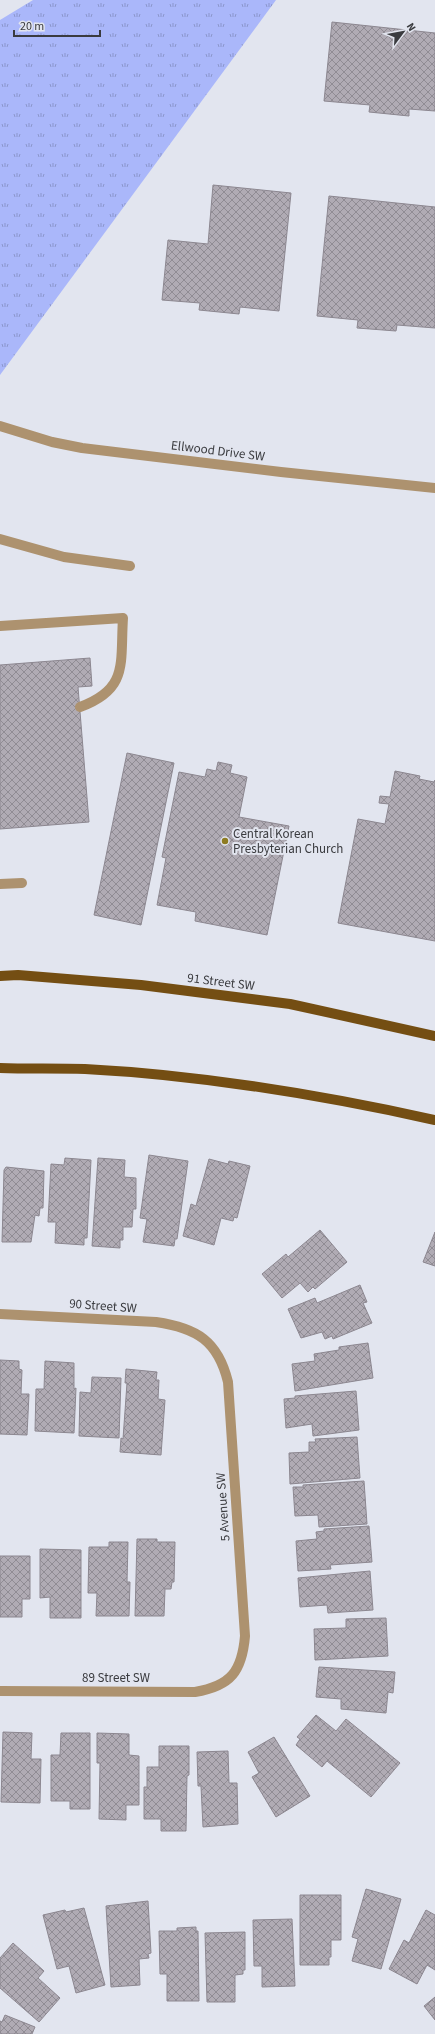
<svg xmlns="http://www.w3.org/2000/svg" width="435" height="2034" font-family="'Source Sans 3',sans-serif">
  <defs>
    <pattern id="grass-tufts" width="24" height="20" patternUnits="userSpaceOnUse"><rect width="24" height="20" fill="#aab7fa"/><path d="M3 7l-1-3M5 7V3M7 7l1-3M15 17l-1-3M17 17v-4M19 17l1-3" fill="none" stroke="#8b96cc"/></pattern>
    <pattern id="building-cross-hatch" width="8" height="8" patternUnits="userSpaceOnUse"><rect width="8" height="8" fill="#b0abb4"/><path d="M0 0l8 8M0 8l8-8" fill="none" stroke="#908c94"/></pattern>
  </defs>
  <rect width="100%" height="100%" fill="#e2e5ef"/>
  <path fill="url(#grass-tufts)" d="M33,0H276L0,375V20Z"/>
  <g fill="url(#building-cross-hatch)" stroke="#8c8790">
    <path d="M332,22L435,33V111L409,109V116L369,112L370,105L324,101Z"/>
    <path d="M213,185L291,193L279,311L240,307L239,314L199,310L200,303L162,300L168,240L208,244Z"/>
    <path d="M329,196L435,207V328L397,325L396,331L357,328L358,320L317,316Z"/>
    <path d="M90,658L92,686L78,687L89,822L0,829V665Z"/>
    <path d="M127,753L174,763L141,925L94,915Z"/>
    <path d="M218,762L232,765L230,773L247,777L239,817L289,826L267,935L195,921L196,912L157,905L166,858L162,857L179,772L205,777L207,769L216,771Z"/>
    <path d="M395,771L420,776L419,779L434,782L435,780V941L338,923L358,819L385,824L389,804L379,803L380,796L390,797Z"/>
    <path d="M149,1155L188,1161L177,1239H175L174,1246L143,1242L147,1219L140,1218Z"/>
    <path d="M65,1158L91,1160L87,1238H84V1245L55,1243L56,1222H48L51,1164L64,1165Z"/>
    <path d="M98,1158L125,1160L124,1177L136,1178V1209H133L132,1227H123V1240H120V1248L92,1246Z"/>
    <path d="M209,1159L228,1164L229,1161L250,1166L237,1218L234,1217L233,1221L221,1218L214,1245L183,1236L191,1204L196,1206Z"/>
    <path d="M6,1167L44,1171L43,1208H40L39,1216L35,1215L31,1242H2L4,1170Z"/>
    <path d="M320,1230L347,1262L315,1289L313,1287L308,1292L300,1283L282,1298L262,1274L286,1254L288,1257Z"/>
    <path d="M435,1232V1266L423,1262Z"/>
    <path d="M360,1285L367,1302L363,1303L372,1323L333,1339L332,1336L325,1339L322,1332L301,1338L288,1309L315,1298L317,1303Z"/>
    <path d="M368,1343L373,1378L295,1391L292,1364L315,1361L314,1354L339,1350V1347Z"/>
    <path d="M0,1360L19,1361V1369L22,1370L21,1394H29L27,1435L0,1434Z"/>
    <path d="M45,1361L74,1363V1389L76,1388L74,1433L35,1431L36,1389H44Z"/>
    <path d="M126,1369L157,1372L156,1380H159L158,1399L165,1400L161,1455L120,1452L121,1438L123,1439L127,1383H125Z"/>
    <path d="M92,1377L121,1378L119,1438L79,1436L80,1392L91,1393Z"/>
    <path d="M356,1391L359,1430L313,1436L312,1424L286,1428L284,1399L295,1398V1396Z"/>
    <path d="M357,1437L360,1478L290,1484L289,1453L309,1452V1442H316L315,1439Z"/>
    <path d="M364,1481L367,1524L319,1527L318,1515L295,1516L293,1487H303V1485Z"/>
    <path d="M369,1526L372,1562L330,1565L331,1569L298,1571L296,1541L317,1539L316,1532L324,1531V1529Z"/>
    <path d="M137,1539H157V1542H175L174,1582H172L171,1589H165L164,1616H135Z"/>
    <path d="M109,1542H128L127,1582H130L129,1616H96L97,1593H88L89,1547H109Z"/>
    <path d="M40,1549L81,1550V1618H50V1597L40,1598Z"/>
    <path d="M0,1556H30V1599H22V1617H0Z"/>
    <path d="M370,1571L373,1610L328,1613L327,1605L300,1607L298,1578Z"/>
    <path d="M386,1618L388,1656L315,1660L314,1629L346,1628V1619Z"/>
    <path d="M319,1667L395,1672L393,1693L388,1692L386,1713L341,1709V1699L316,1697Z"/>
    <path d="M316,1715L336,1731L346,1719L400,1763L371,1797L327,1761L322,1767L296,1745L300,1739L297,1737Z"/>
    <path d="M3,1732L32,1733L31,1759H41L40,1803L1,1802Z"/>
    <path d="M61,1733H90V1809H70V1801H51V1755H60Z"/>
    <path d="M97,1733L129,1734V1755L139,1756V1805H126V1820L99,1819L100,1763H97Z"/>
    <path d="M274,1737L310,1796L276,1817L252,1777L259,1773L248,1752Z"/>
    <path d="M159,1746H189V1775L187,1776L186,1831H161V1819H144V1787H147V1767H159Z"/>
    <path d="M228,1751L229,1783H237L238,1824L203,1827L201,1786H198L197,1752Z"/>
    <path d="M366,1889L401,1899L381,1969L352,1961L358,1939L352,1937Z"/>
    <path d="M300,1895H341V1940H331V1957H329V1965H300Z"/>
    <path d="M148,1901L151,1953L148,1954L149,1958L139,1959L140,1985L111,1987L106,1906Z"/>
    <path d="M84,1908L105,1985L76,1993L69,1966L57,1969L43,1915L65,1910L66,1912Z"/>
    <path d="M426,1910L435,1915V1970L427,1965L417,1984L389,1969L404,1940L409,1943Z"/>
    <path d="M292,1919L295,1986L262,1987V1966H254L253,1920Z"/>
    <path d="M196,1927V1931H198L199,2001H167V1974H160L159,1931H177V1928Z"/>
    <path d="M245,1932V1970H243V1974L235,1975V2002H207L205,1933Z"/>
    <path d="M13,1943L44,1971L38,1978L60,1998L39,2022L0,1988V1958Z"/>
    <path d="M435,1997V2020L424,2006Z"/>
    <path d="M5,2015L35,2027L32,2034H0V2021L2,2022Z"/>
  </g>
  <g fill="none" stroke-linecap="round" stroke-linejoin="round">
    <g stroke="#ad926f" stroke-width="10">
      <path d="M0,426L52,442L82,448L281,472L435,488"/>
      <path d="M0,539L64,557L130,566"/>
      <path d="M0,626L123,618C120,663 129,689 80,707"/>
      <path d="M0,884L22,883"/>
      <path d="M0,1314L156,1322C197,1328 218,1341 228,1382L245,1636C242,1671 231,1686 195,1692L0,1691"/>
    </g>
    <g stroke="#744e13" stroke-width="10">
      <path d="M0,976L18,975L141,985L290,1004L435,1036"/>
      <path d="M0,1068C28,1069 57,1068 85,1069C201,1075 322,1095 435,1120"/>
    </g>
  </g>
  <circle fill="#8e7c22" stroke="#e2e5ef" stroke-width="1.5" cx="225" cy="841" r="4"/>
  <g text-anchor="middle" dominant-baseline="central" stroke-width="4" stroke-linejoin="round" paint-order="stroke">
    <g font-size="13" fill="#3a3b3f" stroke="#e2e5ef">
      <text transform="translate(218 451) rotate(7)">Ellwood Drive SW</text>
      <text transform="translate(221 982) rotate(7)">91 Street SW</text>
      <text transform="translate(103 1306) rotate(4)">90 Street SW</text>
      <text transform="translate(223 1507) rotate(-94)">5 Avenue SW</text>
      <text x="116" y="1678">89 Street SW</text>
    </g>
    <g font-size="13" fill="#3a3b3f" stroke="#e2e5ef" text-anchor="start">
      <text x="233" y="834">Central Korean<tspan x="233" dy="15">Presbyterian Church</tspan></text>
    </g>
  </g>
  <g transform="translate(403 32) rotate(58)" stroke="#e2e5ef" stroke-width="3" paint-order="stroke">
  <path d="M0-3L7 15L0 10L-7 15Z" fill="#3a3b3f"/>
  <text y="-6" font-size="11" font-weight="bold" text-anchor="middle" fill="#3a3b3f">N</text>
  </g>
  <path d="M14 30v6h86v-6" fill="none" stroke="#3a3b3f" stroke-width="2"/>
  <text x="20" y="30" font-size="12" fill="#3a3b3f" stroke="#e2e5ef" stroke-width="3" paint-order="stroke">20 m</text>
</svg>
